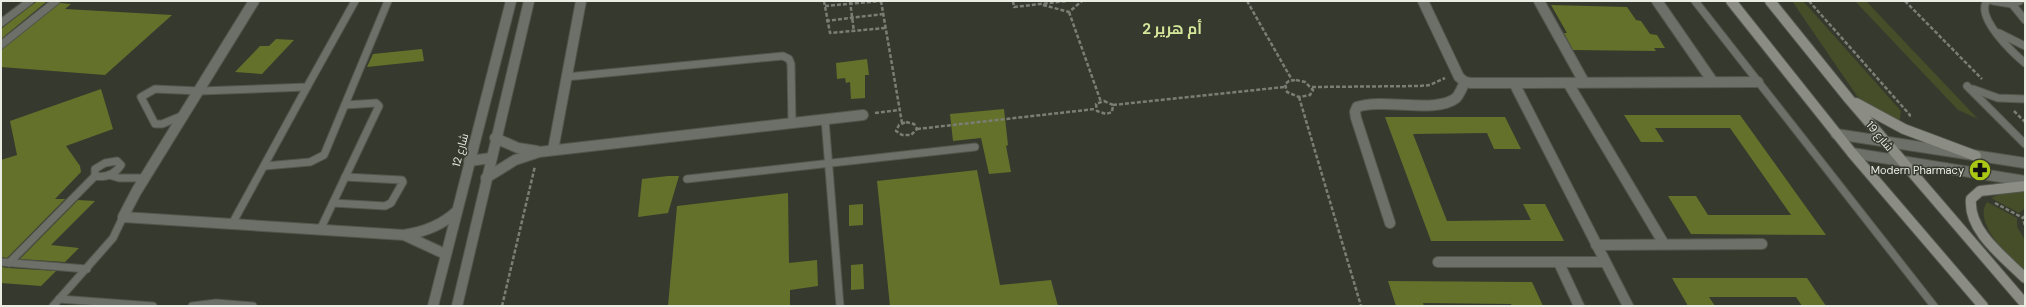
<svg xmlns="http://www.w3.org/2000/svg" width="2026" height="307" font-family="'DM Sans',Cairo,sans-serif">
  <rect width="100%" height="100%" fill="#36392e"/>
  <g fill="#454e28">
    <path d="M1792,1H1803L1901,111L1899,124L1870,107L1857,96Z"/>
    <path d="M1855,1H1866L1978,119L1958,110Z"/>
    <path d="M2020,191H2025V208L2019,213L1991,198L2001,194Z"/>
    <path d="M1987,202L2017,218V227L2025,240V273C2011,258 1972,224 1987,202Z"/>
  </g>
  <g fill="#63712b">
    <path d="M36,2H46L1,39V29Z"/>
    <path d="M60,3L71,4L65,9L172,15L105,75L1,67V50Z"/>
    <path d="M1551,5L1627,7L1636,20L1641,21L1650,34L1657,35L1665,48H1654L1656,51L1573,50L1564,33H1567Z"/>
    <path d="M276,39L294,40L262,74L235,72L260,46H269Z"/>
    <path d="M422,49L424,61L367,67L373,54Z"/>
    <path d="M867,59L869,75H865V98L851,99L850,82L846,83L845,78L837,79L836,63Z"/>
    <path d="M101,89L113,129L66,146L80,166L81,172L55,199H65L7,258L1,257V160L17,155L10,121Z"/>
    <path d="M1004,109L1008,145L1006,146L1011,172L989,174L981,138L953,141L950,114Z"/>
    <path d="M1624,115H1740L1826,235L1691,234L1668,196H1696L1708,215H1791L1730,128H1655L1664,142H1641Z"/>
    <path d="M1385,117H1505L1521,149H1494L1487,133L1413,134L1447,221L1531,220L1523,204H1545L1564,241H1431Z"/>
    <path d="M977,170L1000,285L1051,280L1058,306H890L877,181Z"/>
    <path d="M668,176H679L668,213L638,217L642,179Z"/>
    <path d="M788,193L789,263L817,260L818,286L790,290V306H668L677,206Z"/>
    <path d="M78,200L95,201L51,245L79,248L65,262L20,259Z"/>
    <path d="M863,204V225L849,226V205Z"/>
    <path d="M863,264L864,289L851,290V265Z"/>
    <path d="M1,267L8,268L56,271L41,286L1,283Z"/>
    <path d="M1672,278H1807L1826,306H1802L1796,297H1709L1715,306H1688Z"/>
    <path d="M1388,281L1532,282L1543,306H1512L1511,304L1423,303L1424,306H1396Z"/>
  </g>
  <g fill="none" stroke-linecap="round" stroke-linejoin="round">
    <g stroke="#53564b" stroke-width="9">
      <g id="service">
        <path d="M1695,1L1934,306"/>
        <path d="M1987,1C1975,17 2013,53 2025,63"/>
        <path d="M1993,1L2012,4L2020,1"/>
        <path d="M2012,4L2025,20"/>
        <path d="M1,23L30,1"/>
        <path d="M1999,33L2025,46"/>
        <path d="M1,45L56,1"/>
        <path d="M566,77L783,56L789,59L791,64L792,123"/>
        <path d="M1967,86L2025,144"/>
        <path d="M1973,89L1998,98L2025,99"/>
        <path d="M184,115L162,124H155L141,97L155,89L200,91L307,87L355,1"/>
        <path d="M825,119L840,306"/>
        <path d="M117,161L121,165C115,174 106,178 95,176V169L105,163Z"/>
        <path d="M265,166L310,162L324,155L388,1"/>
        <path d="M109,175L119,178H146"/>
        <path d="M687,179L975,147"/>
        <path d="M333,203L385,206L391,203L403,182L402,180L345,177"/>
        <path d="M232,224L307,87"/>
        <path d="M320,230L379,106L376,103L345,105"/>
        <path d="M1,262L87,269"/>
        <path d="M9,263L95,176"/>
        <path d="M59,299L153,306"/>
        <path d="M53,306L113,238L123,217"/>
        <path d="M192,306L216,303L253,306"/>
      </g>
    </g>
    <g stroke="#53564b" stroke-width="12">
      <g id="minor">
        <path d="M254,1L136,192L123,217L404,235C424,232 441,226 456,212"/>
        <path d="M1423,1L1459,77L1465,82L1471,83H1514"/>
        <path d="M1539,1L1584,82"/>
        <path d="M1657,1L1713,82"/>
        <path d="M1568,83L1664,244"/>
        <path d="M495,138L518,148L537,151"/>
        <path d="M553,150L581,1"/>
        <path d="M486,178L515,160L539,152L863,115"/>
        <path d="M1390,223L1356,118L1355,112L1357,107C1385,98 1436,114 1456,98C1460,94 1462,87 1465,82"/>
        <path d="M404,235L445,254"/>
        <path d="M1596,245L1762,244"/>
        <path d="M1438,262H1604"/>
        <path d="M1559,263L1579,306"/>
        <path d="M1628,306L1514,83L1758,82"/>
      </g>
    </g>
    <g stroke="#53564b" stroke-width="12">
      <g id="tertiary">
        <path d="M1836,134L2025,163"/>
        <path d="M1852,153L2025,181"/>
        <path d="M469,161L491,158"/>
        <path d="M433,306L511,1"/>
        <path d="M457,306L529,1"/>
      </g>
    </g>
    <g stroke="#53564b" stroke-width="12">
      <g id="secondary">
        <path d="M1731,1L1852,153L1983,306"/>
        <path d="M1770,1L1849,99L2025,304"/>
        <path d="M1856,103L1904,129L1976,156"/>
        <path d="M2025,186L1980,191L1971,199C1968,231 2004,257 2025,278"/>
      </g>
    </g>
    <g stroke="#7b7e74" stroke-width="2.5" stroke-dasharray="4 2" stroke-linecap="butt">
      <path d="M824,1L830,33L885,28"/>
      <path d="M850,1L854,32"/>
      <path d="M881,1L902,123"/>
      <path d="M1013,1L1014,7L1067,1"/>
      <path d="M1247,1L1292,80"/>
      <path d="M1809,1L1910,115L1909,117"/>
      <path d="M1905,1L1982,79"/>
      <path d="M1043,5L1069,12L1082,1"/>
      <path d="M825,6L881,1"/>
      <path d="M1069,12L1101,102"/>
      <path d="M826,21L883,14"/>
      <path d="M1296,80L1305,82L1313,90L1310,95L1299,97L1287,92L1285,84L1289,81Z"/>
      <path d="M1312,87L1420,86L1430,85L1445,78"/>
      <path d="M1299,97L1361,306"/>
      <path d="M1104,101L1113,105L1112,112L1106,114L1097,111L1096,104Z"/>
      <path d="M1113,105L1284,87"/>
      <path d="M2014,111L2025,122"/>
      <path d="M875,113L899,110"/>
      <path d="M906,122L914,124L917,129L911,135H902L896,131L899,125Z"/>
      <path d="M917,129L1095,109"/>
      <path d="M1995,203L2023,218"/>
      <path d="M2025,216L2023,218L2025,226"/>
      <path d="M502,306L535,166"/>
    </g>
    <use href="#service" stroke="#6d6f69" stroke-width="7"/>
    <use href="#minor" stroke="#6d6f69" stroke-width="10"/>
    <use href="#tertiary" stroke="#6d6f69" stroke-width="10"/>
    <use href="#secondary" stroke="#8b8d84" stroke-width="10"/>
  </g>
  <defs>
    <g id="pharmacy-disc" transform="scale(1.15)"><circle r="9.5" fill="#abc716" stroke="#36392e"/><path d="M-2-6h4v4h4v4h-4v4h-4v-4h-4v-4h4Z" fill="#111"/></g>
  </defs>
  <g fill-rule="evenodd">
    <use href="#pharmacy-disc" x="1980" y="170"/>
  </g>
  <g text-anchor="middle" dominant-baseline="central" stroke-width="3" stroke-linejoin="round" paint-order="stroke">
    <g font-size="11" fill="#ebede5" stroke="#36392e">
      <text transform="translate(1880 136) rotate(50)">شارع 19</text>
      <text transform="translate(460 150) rotate(-75)">شارع 12</text>
    </g>
    <g font-size="11" fill="#ebede5" stroke="#36392e" text-anchor="end">
      <text x="1964" y="170">Modern Pharmacy</text>
    </g>
    <g font-size="15" font-weight="bold" fill="#d4e69a" stroke="#36392e">
      <text x="1172" y="29">أم هرير 2</text>
    </g>
  </g>
  <rect width="2026" height="307" fill="none" stroke="#ebede5" stroke-width="4"/>
</svg>
